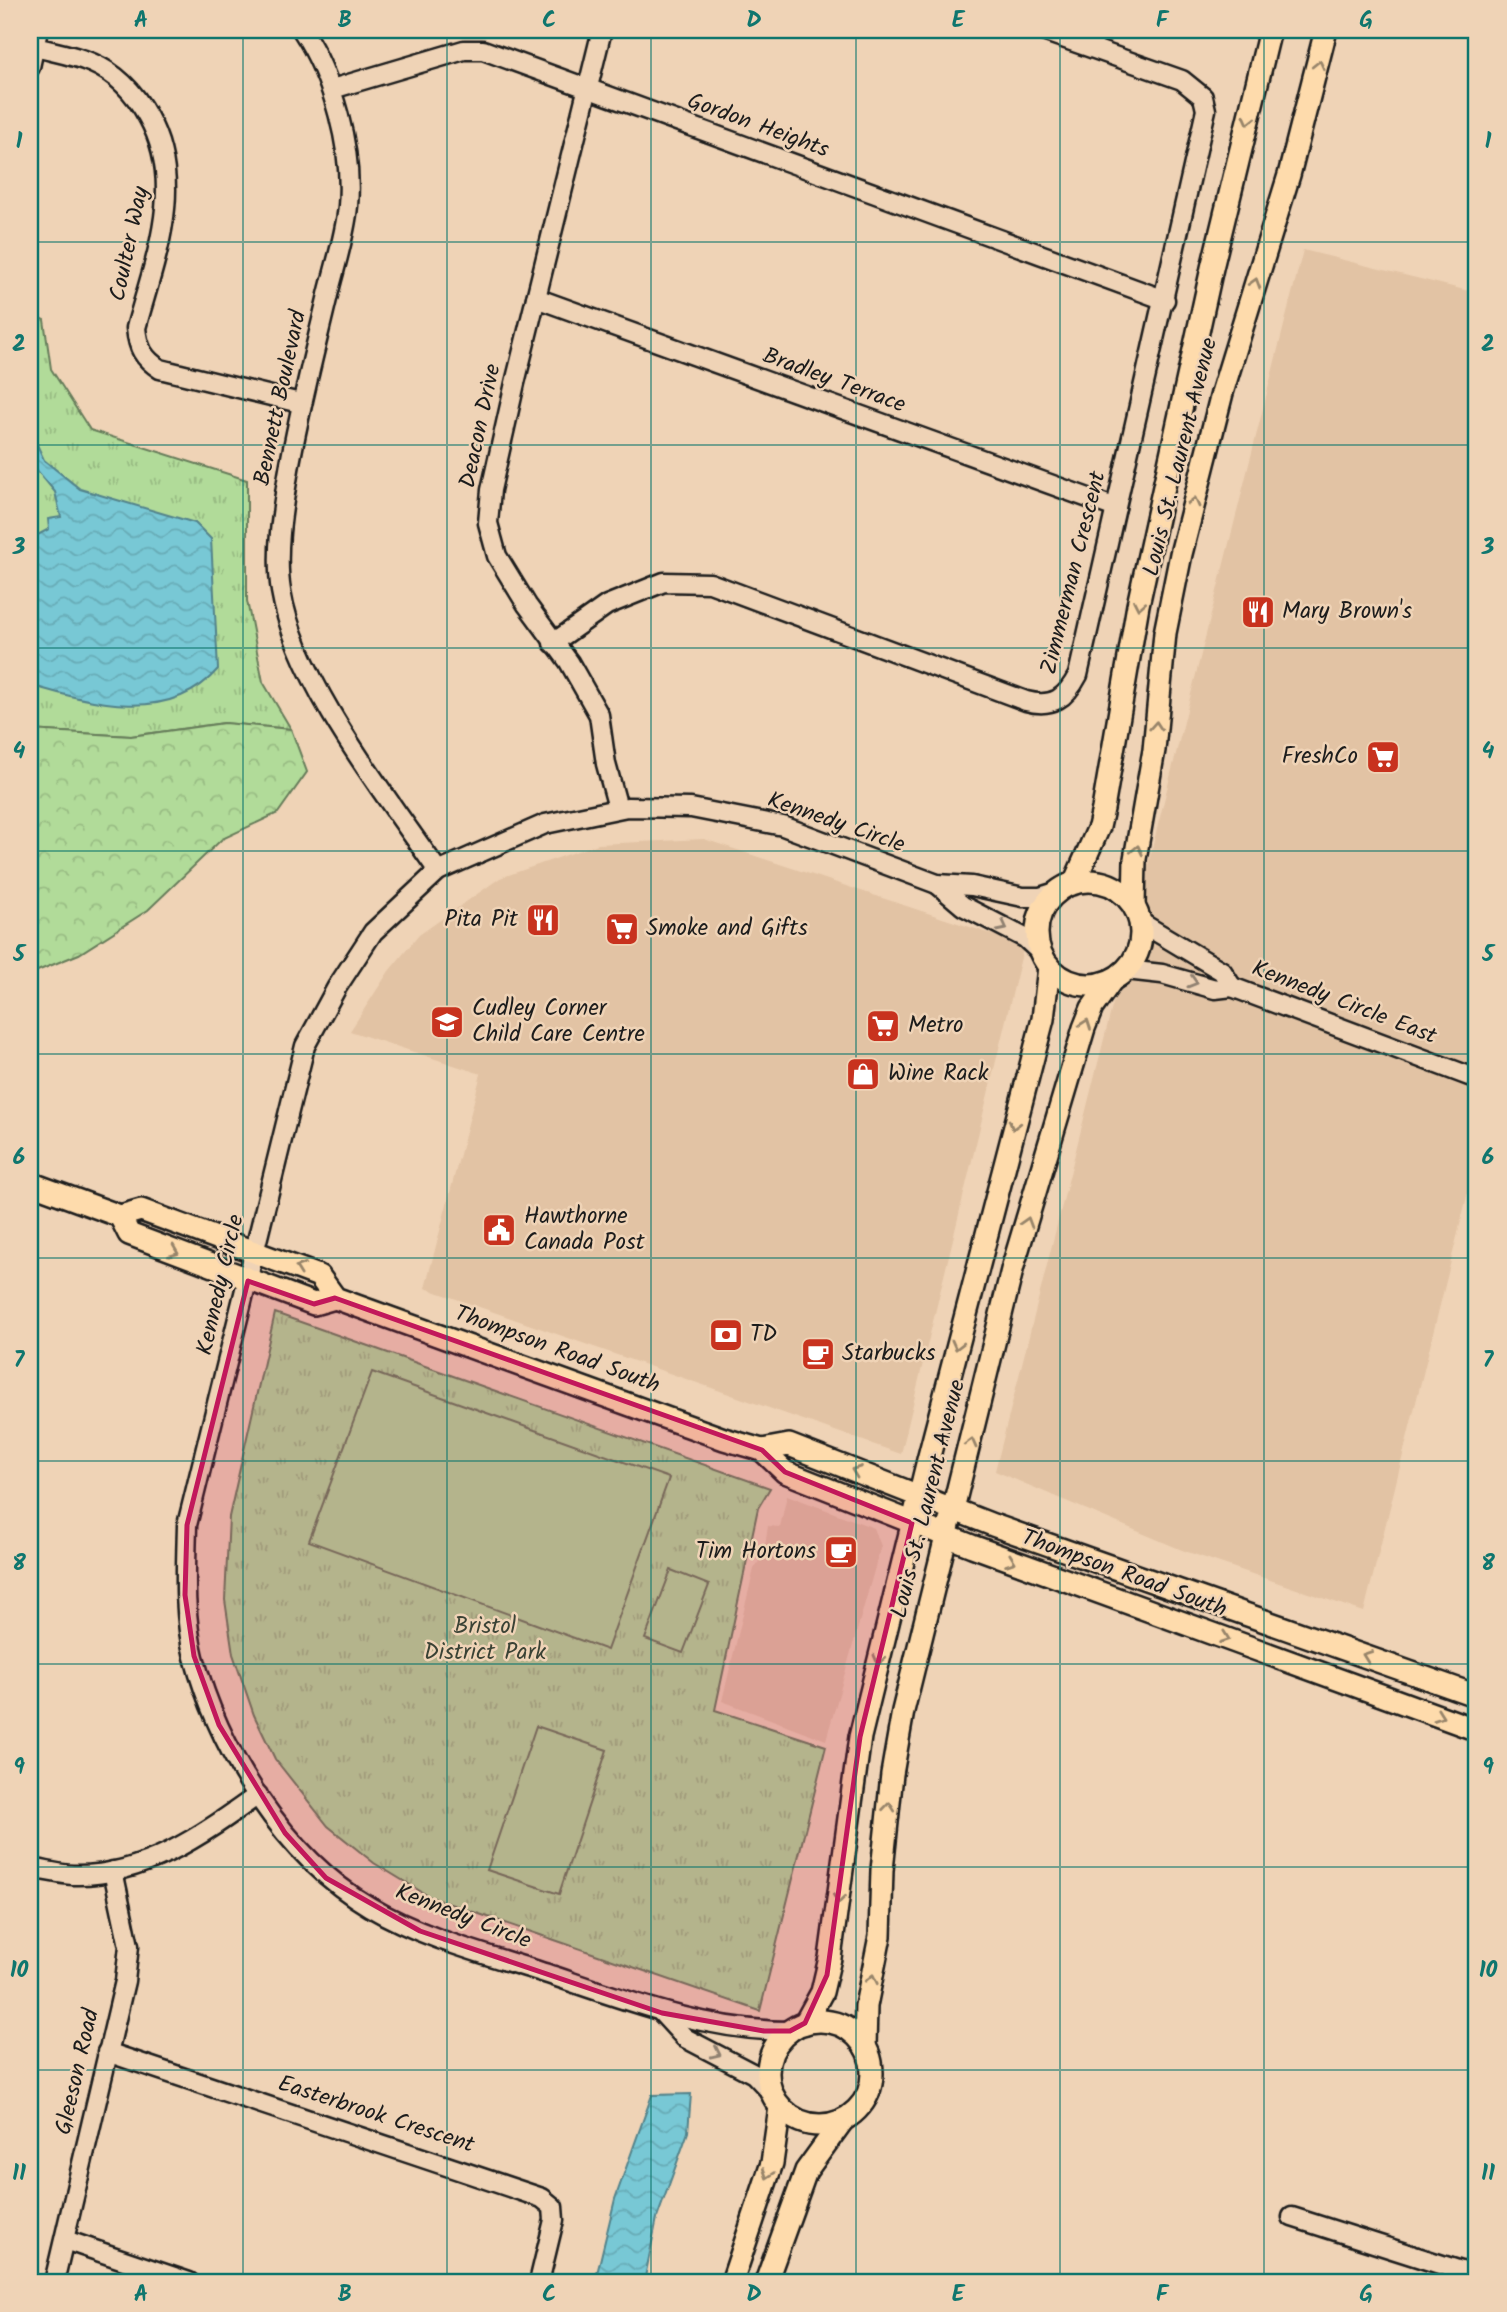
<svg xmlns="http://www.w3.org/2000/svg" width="1507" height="2312" font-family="Kalam,sans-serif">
  <defs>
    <pattern id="grass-tufts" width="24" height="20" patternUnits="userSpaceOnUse" patternTransform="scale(1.75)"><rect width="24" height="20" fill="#b1db99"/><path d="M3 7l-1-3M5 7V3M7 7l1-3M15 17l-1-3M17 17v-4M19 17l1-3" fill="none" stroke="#98bb83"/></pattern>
    <pattern id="forest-crowns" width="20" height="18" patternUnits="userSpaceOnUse" patternTransform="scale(1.75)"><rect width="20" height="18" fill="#b1db99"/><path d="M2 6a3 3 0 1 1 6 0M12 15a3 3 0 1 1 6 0" fill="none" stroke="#98bb83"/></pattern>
    <pattern id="water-waves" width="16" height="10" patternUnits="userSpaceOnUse" patternTransform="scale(1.75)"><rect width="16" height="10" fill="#78c8d5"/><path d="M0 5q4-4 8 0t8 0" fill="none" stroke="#67abb6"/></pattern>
  </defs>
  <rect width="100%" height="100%" fill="#efd3b6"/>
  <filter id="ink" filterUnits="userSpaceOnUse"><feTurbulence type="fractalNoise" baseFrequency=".0143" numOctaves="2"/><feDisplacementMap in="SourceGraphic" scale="14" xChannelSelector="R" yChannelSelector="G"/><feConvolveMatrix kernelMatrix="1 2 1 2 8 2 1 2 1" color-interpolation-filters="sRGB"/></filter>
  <g filter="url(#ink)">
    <g fill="#e2c3a4">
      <path d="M1303,250L1477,293V1156L1364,1612L1182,1550L995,1471Z"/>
      <path d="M704,839L1024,945L901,1454L425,1288L481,1074L350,1031L389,971L419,935L500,878L598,844Z"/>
      <path d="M787,1495L874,1528L881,1546L826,1740L722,1701L754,1569L764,1553L768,1526L780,1527Z"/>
    </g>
    <g fill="url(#grass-tufts)" stroke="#667c5a" stroke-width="2">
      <path d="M30,314L44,320L51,369L90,430L247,480V601L263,682L291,729L224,723L131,736L30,730Z"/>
      <path d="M275,1313L770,1488L758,1508L715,1710L826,1746L760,2011L430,1897L374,1863L328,1826L275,1759L254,1715L233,1654L225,1600L229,1517Z"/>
    </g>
    <path fill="url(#forest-crowns)" stroke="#667c5a" stroke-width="2" d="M224,723L291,729L307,772L278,813L222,839L148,910L79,954L30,974V730L131,736Z"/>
    <g fill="#b1db99" stroke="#667c5a" stroke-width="2">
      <path d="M372,1372L669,1478L607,1650L309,1541Z"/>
      <path d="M671,1570L709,1585L683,1653L645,1639Z"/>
      <path d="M536,1726L607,1750L559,1894L487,1870Z"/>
    </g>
    <g fill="url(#water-waves)" stroke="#53838b" stroke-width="2">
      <path d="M30,429L44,460L80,489L195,523L211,539L218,669C170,725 91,703 30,685V548L32,538L49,529L48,519L61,517L55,492L30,462Z"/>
      <path d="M691,2094L688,2132L657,2218L644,2282H595L615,2199L652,2095Z"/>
    </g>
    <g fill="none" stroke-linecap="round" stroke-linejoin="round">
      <g stroke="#1c1c1c" stroke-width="23">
        <g id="minor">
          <path d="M302,30C333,77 353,150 348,206C345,237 334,269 327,299C313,358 298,415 288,475C282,511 275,554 281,591C296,682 385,794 438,871"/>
          <path d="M602,30L515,383L491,490L488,523L497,556L527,605L569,662L599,715L606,764L618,808"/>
          <path d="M35,47C54,52 74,55 92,63C118,74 135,93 148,117C186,185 155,258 136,328C138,348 143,358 160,369L300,403"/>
          <path d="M30,67L38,30"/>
          <path d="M332,89L464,50H483L1165,300"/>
          <path d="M536,298L1116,508"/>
          <path d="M553,643L607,605L664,582L710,583L1026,701C1053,708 1066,698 1078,675L1206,110L1203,97L1182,80L1040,30"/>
          <path d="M937,884L963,906L1025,938L1040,952"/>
          <path d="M1126,970L1162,974L1215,989L1232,987L1222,971L1140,922"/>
          <path d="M1232,987L1477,1079"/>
          <path d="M30,1868C44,1870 58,1874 73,1875C144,1877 202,1835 258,1795"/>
          <path d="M662,2013L685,2038L754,2074L771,2092"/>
          <path d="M790,2031C708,2031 630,2002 554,1976C493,1956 426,1940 370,1907C285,1857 219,1751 194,1657C183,1614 186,1569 187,1525L305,1046L337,987L373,932L438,871L545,824L627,807L691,808L783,826L937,884L972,886L1023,897H1040L1059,891"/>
          <path d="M107,2052L542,2198L553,2207L554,2220L539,2282"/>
          <path d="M1292,2217L1477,2276"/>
          <path d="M65,2240L189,2282"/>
          <path d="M54,2282L125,1981L129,1946L113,1871"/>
        </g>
      </g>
      <g stroke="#1c1c1c" stroke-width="26">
        <g id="major">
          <circle cx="1089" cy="933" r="52"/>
          <path d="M1074,883L1099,827L1103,809L1138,605L1212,268L1270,30"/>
          <path d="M1134,906L1135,859L1154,750L1165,633L1181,554L1222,393L1289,175L1326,30"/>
          <path d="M30,1183L120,1216L141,1210L319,1276L335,1298L724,1439L762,1450L789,1445L993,1525L1477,1696"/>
          <path d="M120,1216L129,1234L314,1304L335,1298"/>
          <path d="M762,1450L785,1472L972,1546L1477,1730"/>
          <circle cx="820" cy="2073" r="52"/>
          <path d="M805,2023L822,1992L830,1958L860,1737L928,1460L1043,1019L1049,967"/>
          <path d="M865,2047L866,2006L880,1936L882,1870L892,1774L903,1711L1013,1266L1084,1028L1092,1008L1112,980"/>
          <path d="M732,2282L772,2163L780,2107"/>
          <path d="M766,2282L806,2171L843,2120"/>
        </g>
      </g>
      <use href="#minor" stroke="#efd3b6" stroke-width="18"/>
      <use href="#major" stroke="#fedbac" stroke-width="21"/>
    </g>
    <defs><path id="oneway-chevron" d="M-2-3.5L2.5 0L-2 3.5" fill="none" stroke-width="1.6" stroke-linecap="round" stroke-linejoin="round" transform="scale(1.75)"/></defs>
    <g stroke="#98856b">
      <use href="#oneway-chevron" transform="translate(1319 65) rotate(-77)"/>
      <use href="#oneway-chevron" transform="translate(1249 120) rotate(104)"/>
      <use href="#oneway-chevron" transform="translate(1255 283) rotate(-73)"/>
      <use href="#oneway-chevron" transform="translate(1194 502) rotate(-76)"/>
      <use href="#oneway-chevron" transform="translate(1139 605) rotate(101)"/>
      <use href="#oneway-chevron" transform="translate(1156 726) rotate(-86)"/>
      <use href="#oneway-chevron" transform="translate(1137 850) rotate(-78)"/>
      <use href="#oneway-chevron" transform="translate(1086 1024) rotate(-70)"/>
      <use href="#oneway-chevron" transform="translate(1014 1125) rotate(105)"/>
      <use href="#oneway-chevron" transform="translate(1027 1222) rotate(-73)"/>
      <use href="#oneway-chevron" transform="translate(174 1252) rotate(22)"/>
      <use href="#oneway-chevron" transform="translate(300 1268) rotate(-160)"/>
      <use href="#oneway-chevron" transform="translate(957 1345) rotate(104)"/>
      <use href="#oneway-chevron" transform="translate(971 1443) rotate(-76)"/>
      <use href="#oneway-chevron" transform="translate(856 1471) rotate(-159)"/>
      <use href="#oneway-chevron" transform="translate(1011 1561) rotate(20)"/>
      <use href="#oneway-chevron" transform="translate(1225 1638) rotate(20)"/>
      <use href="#oneway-chevron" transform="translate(1367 1656) rotate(-160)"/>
      <use href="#oneway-chevron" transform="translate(879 1660) rotate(104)"/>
      <use href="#oneway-chevron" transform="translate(1439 1716) rotate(20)"/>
      <use href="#oneway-chevron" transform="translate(889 1807) rotate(-84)"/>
      <use href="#oneway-chevron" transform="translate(839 1899) rotate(97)"/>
      <use href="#oneway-chevron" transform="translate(872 1979) rotate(-78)"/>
      <use href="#oneway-chevron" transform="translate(768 2174) rotate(109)"/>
    </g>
    <g stroke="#908171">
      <use href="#oneway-chevron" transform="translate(1003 927) rotate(27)"/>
      <use href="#oneway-chevron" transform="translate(1193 982) rotate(17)"/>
      <use href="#oneway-chevron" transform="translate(716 2053) rotate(25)"/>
    </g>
  </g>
  <path fill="#c2185b" fill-opacity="0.2" stroke="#c2185b" stroke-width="5" stroke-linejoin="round" d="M248,1281L314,1304L335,1298L762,1450L785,1472L912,1523L860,1737L827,1975L805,2023L790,2031H764L662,2013L420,1931L326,1878L285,1833L219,1725L194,1656L185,1595L187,1525Z"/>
  <path fill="none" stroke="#0f766e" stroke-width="2" stroke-opacity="0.55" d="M243,30V2282M447,30V2282M651,30V2282M856,30V2282M1060,30V2282M1264,30V2282M30,242H1477M30,445H1477M30,648H1477M30,851H1477M30,1054H1477M30,1258H1477M30,1461H1477M30,1664H1477M30,1867H1477M30,2070H1477"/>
  <defs>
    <g id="restaurant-square" transform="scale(1.75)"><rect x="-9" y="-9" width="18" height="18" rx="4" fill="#c8321e" stroke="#efd3b6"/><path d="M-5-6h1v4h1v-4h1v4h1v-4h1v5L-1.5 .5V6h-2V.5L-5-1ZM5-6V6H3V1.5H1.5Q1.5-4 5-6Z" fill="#fff"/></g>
    <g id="supermarket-square" transform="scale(1.75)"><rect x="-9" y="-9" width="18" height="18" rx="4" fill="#c8321e" stroke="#efd3b6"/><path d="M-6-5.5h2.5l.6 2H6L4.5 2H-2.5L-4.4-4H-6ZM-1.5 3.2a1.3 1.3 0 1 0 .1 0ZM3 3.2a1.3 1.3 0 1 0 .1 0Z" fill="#fff"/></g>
    <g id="school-square" transform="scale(1.75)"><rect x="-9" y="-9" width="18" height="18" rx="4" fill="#c8321e" stroke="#efd3b6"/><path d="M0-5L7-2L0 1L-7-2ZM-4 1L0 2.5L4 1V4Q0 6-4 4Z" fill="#fff"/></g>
    <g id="shop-square" transform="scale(1.75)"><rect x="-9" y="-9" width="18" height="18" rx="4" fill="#c8321e" stroke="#efd3b6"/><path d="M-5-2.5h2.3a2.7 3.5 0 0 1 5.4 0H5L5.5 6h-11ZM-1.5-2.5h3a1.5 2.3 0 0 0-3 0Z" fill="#fff"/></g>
    <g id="civic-square" transform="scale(1.75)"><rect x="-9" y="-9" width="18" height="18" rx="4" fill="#c8321e" stroke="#efd3b6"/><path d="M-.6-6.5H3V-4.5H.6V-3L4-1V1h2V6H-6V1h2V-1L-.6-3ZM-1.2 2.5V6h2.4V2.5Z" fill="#fff"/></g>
    <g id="bank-square" transform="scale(1.75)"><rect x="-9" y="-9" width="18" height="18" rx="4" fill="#c8321e" stroke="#efd3b6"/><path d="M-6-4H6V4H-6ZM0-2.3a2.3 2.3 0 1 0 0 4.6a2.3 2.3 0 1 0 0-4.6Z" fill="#fff"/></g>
    <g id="cafe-square" transform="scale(1.75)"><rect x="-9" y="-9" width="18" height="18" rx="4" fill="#c8321e" stroke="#efd3b6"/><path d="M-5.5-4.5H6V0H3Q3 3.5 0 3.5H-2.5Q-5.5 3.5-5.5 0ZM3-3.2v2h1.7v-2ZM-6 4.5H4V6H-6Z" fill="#fff"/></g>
  </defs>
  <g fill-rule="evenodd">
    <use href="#restaurant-square" x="1258" y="612"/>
    <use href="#supermarket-square" x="1383" y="757"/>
    <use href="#restaurant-square" x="543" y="920"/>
    <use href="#supermarket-square" x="622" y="929"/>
    <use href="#school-square" x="447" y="1022"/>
    <use href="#supermarket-square" x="883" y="1026"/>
    <use href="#shop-square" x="863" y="1074"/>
    <use href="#civic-square" x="499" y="1230"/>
    <use href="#bank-square" x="726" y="1335"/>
    <use href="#cafe-square" x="818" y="1354"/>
    <use href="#cafe-square" x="841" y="1552"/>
  </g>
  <g text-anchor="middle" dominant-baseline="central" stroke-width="5" stroke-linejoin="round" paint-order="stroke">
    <g font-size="23" fill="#1c1c1c" stroke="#efd3b6">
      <text transform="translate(758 126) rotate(20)">Gordon Heights</text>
      <text transform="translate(130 244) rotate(-78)">Coulter Way</text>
      <text transform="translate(834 381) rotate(20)">Bradley Terrace</text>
      <text transform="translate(281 398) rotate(-78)">Bennett Boulevard</text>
      <text transform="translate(481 426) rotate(-78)">Deacon Drive</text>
      <text transform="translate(1181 457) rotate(-76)">Louis St. Laurent Avenue</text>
      <text transform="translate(1074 573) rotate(-76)">Zimmerman Crescent</text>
      <text transform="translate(836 823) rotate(19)">Kennedy Circle</text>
      <text transform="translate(1344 1003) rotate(21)">Kennedy Circle East</text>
      <text transform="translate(221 1285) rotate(-77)">Kennedy Circle</text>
      <text transform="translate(557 1350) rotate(20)">Thompson Road South</text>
      <text transform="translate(929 1499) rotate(-76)">Louis St. Laurent Avenue</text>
      <text transform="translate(1124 1574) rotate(20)">Thompson Road South</text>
      <text transform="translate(463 1917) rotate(21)">Kennedy Circle</text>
      <text transform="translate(78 2072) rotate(-77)">Gleeson Road</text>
      <text transform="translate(376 2115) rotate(18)">Easterbrook Crescent</text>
    </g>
    <g font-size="23" fill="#1c1c1c" stroke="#efd3b6" text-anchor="start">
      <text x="1282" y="612">Mary Brown's</text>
      <text x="1358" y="757" text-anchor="end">FreshCo</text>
      <text x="518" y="920" text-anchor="end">Pita Pit</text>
      <text x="646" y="929">Smoke and Gifts</text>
      <text x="472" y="1009">Cudley Corner<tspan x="472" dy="26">Child Care Centre</tspan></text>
      <text x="908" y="1026">Metro</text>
      <text x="888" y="1074">Wine Rack</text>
      <text x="524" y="1217">Hawthorne<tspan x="524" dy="26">Canada Post</tspan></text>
      <text x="750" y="1335">TD</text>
      <text x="842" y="1354">Starbucks</text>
      <text x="816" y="1552" text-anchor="end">Tim Hortons</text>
    </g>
    <g font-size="23" fill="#3a4235" stroke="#efd3b6">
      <text x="485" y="1627">Bristol<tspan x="485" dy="26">District Park</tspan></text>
    </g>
  </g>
  <rect width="1507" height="2312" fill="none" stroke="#efd3b6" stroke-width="77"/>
  <rect x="38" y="38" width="1430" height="2236" fill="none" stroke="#0f766e" stroke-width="2.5"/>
  <g font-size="23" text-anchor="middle" font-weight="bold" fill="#0f766e">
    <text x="141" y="27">A</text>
    <text x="345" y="27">B</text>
    <text x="549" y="27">C</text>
    <text x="754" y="27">D</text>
    <text x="958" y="27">E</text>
    <text x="1162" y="27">F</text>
    <text x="1366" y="27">G</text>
    <text x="19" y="148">1</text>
    <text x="1488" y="148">1</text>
    <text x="19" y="351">2</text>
    <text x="1488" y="351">2</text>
    <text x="19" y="554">3</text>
    <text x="1488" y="554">3</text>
    <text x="19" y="758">4</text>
    <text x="1488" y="758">4</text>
    <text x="19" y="961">5</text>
    <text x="1488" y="961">5</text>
    <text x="19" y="1164">6</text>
    <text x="1488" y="1164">6</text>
    <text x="19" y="1367">7</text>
    <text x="1488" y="1367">7</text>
    <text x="19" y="1570">8</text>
    <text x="1488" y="1570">8</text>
    <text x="19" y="1774">9</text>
    <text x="1488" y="1774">9</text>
    <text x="19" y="1977">10</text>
    <text x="1488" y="1977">10</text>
    <text x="19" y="2180">11</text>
    <text x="1488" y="2180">11</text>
    <text x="141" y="2301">A</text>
    <text x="345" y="2301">B</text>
    <text x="549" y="2301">C</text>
    <text x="754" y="2301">D</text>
    <text x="958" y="2301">E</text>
    <text x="1162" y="2301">F</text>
    <text x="1366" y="2301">G</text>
  </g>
</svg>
